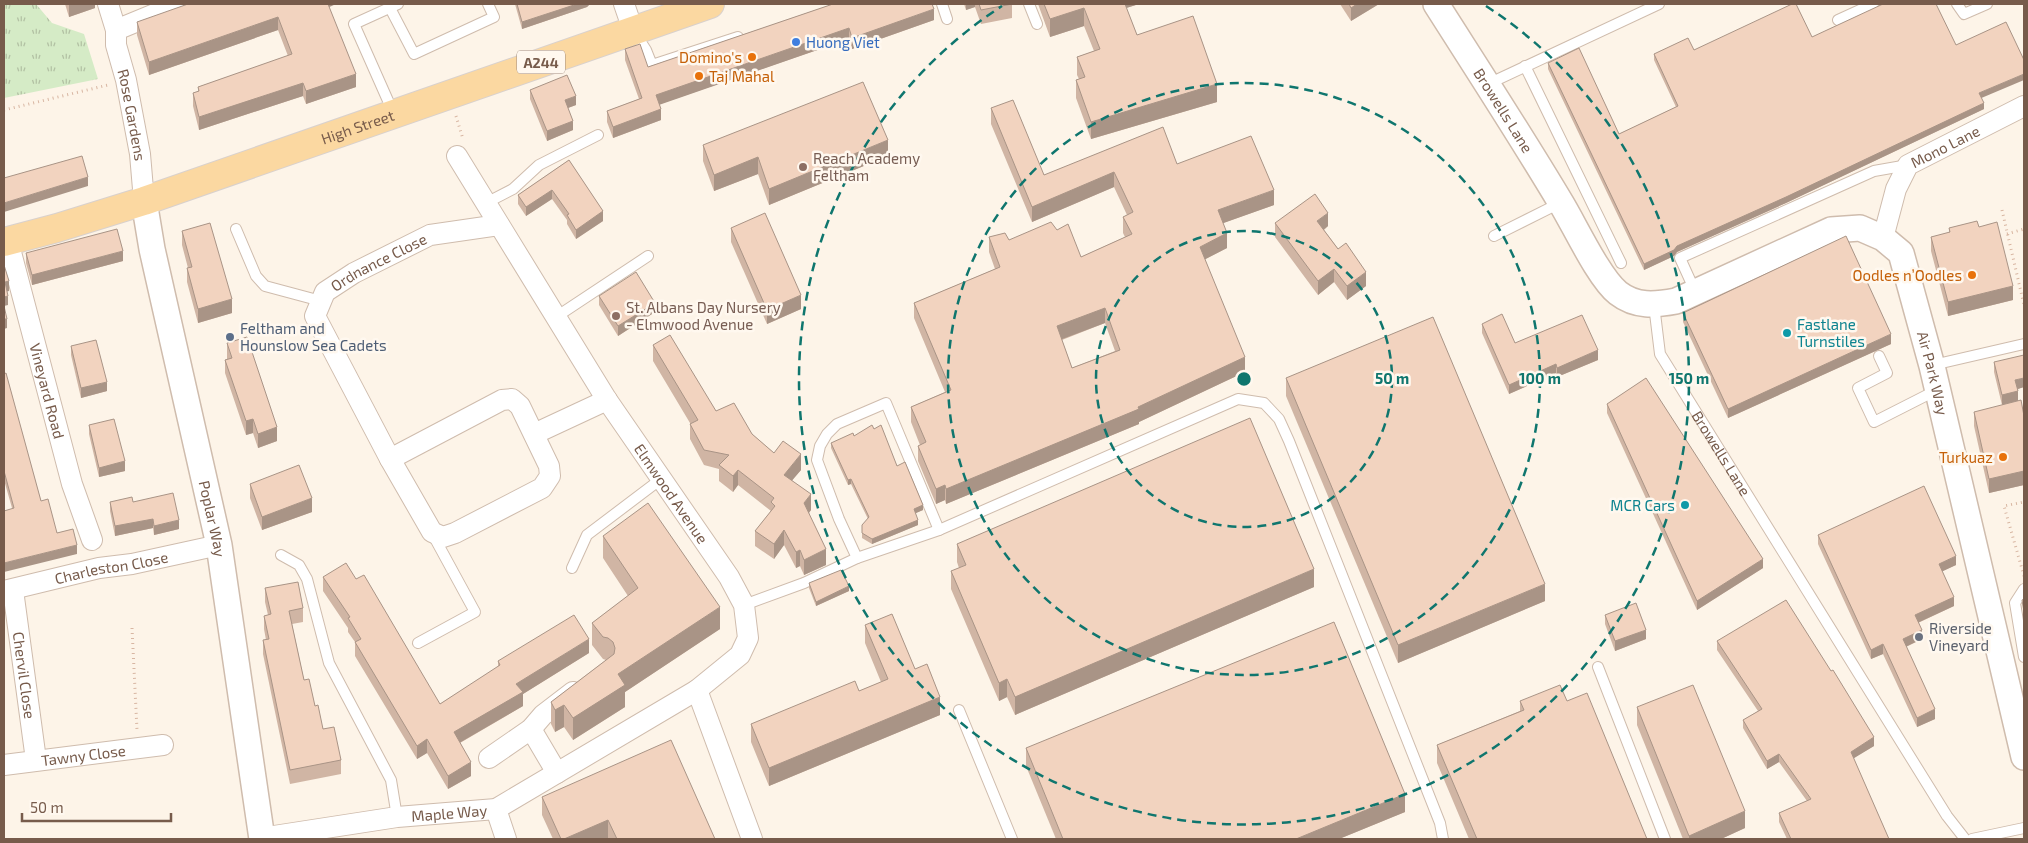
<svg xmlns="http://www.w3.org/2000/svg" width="2028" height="843" font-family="'Exo 2',sans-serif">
  <defs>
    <pattern id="park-tufts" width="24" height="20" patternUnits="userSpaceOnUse" patternTransform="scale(1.25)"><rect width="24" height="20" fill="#d5ebc6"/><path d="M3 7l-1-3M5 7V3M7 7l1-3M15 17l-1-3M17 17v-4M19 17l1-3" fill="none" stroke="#b2c1a3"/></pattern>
  </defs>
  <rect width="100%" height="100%" fill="#fdf4e8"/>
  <path fill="url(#park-tufts)" d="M4,4H36L52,23L84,34L98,79L4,98Z"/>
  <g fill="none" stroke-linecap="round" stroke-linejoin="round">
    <g stroke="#cfbcad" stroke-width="12">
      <g id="service">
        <path d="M942,4L947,19"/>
        <path d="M1029,4L1037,24"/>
        <path d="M1957,4L1964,14L1987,4"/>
        <path d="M390,8L414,54L494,17L488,4"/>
        <path d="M1838,20L1873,4"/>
        <path d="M635,33L646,50L652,65L738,37"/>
        <path d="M1525,66L1621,263"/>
        <path d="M1488,84L1659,4"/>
        <path d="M393,112L354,24L398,4"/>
        <path d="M486,203L513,189L539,165L598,135"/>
        <path d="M236,229L256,276L265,286L321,301"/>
        <path d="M1494,236L1560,203"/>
        <path d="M1695,291L1680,258L1874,171L1908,165"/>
        <path id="s1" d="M1654,305L1660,354L1947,816L1965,839"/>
        <path d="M556,317L648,256"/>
        <path d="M1879,356L1887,373L1858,388L1874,422L1937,390"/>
        <path d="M1933,365L2024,344"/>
        <path d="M281,555L299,565L307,579L329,663L391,780L397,817"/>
        <path d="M857,558L839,519L817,460L820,446L827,434L837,424L886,403L939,530"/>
        <path d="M572,568L587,535L661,479"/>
        <path d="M2024,589L2015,603L2024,657"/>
        <path d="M744,605L804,583L857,558L939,530L1238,399L1264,403L1279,419L1289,441L1440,823L1443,839"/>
        <path d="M418,643L475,612L433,535"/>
        <path d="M1598,667L1665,839"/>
        <path d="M959,710L1012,839"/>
        <path d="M1972,839L2024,828"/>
      </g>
    </g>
    <g stroke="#cfbcad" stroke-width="22">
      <g id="minor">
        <path id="s2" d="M108,4L116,30V45L126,80L140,154L144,201"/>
        <path d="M624,4L633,30"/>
        <path d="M116,30L179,4"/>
        <path id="s3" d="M457,156L607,400L729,577L744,605L748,638L740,655L697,690L752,839"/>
        <path id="s4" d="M1883,238L1896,189L1908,165L2024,106"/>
        <path id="s5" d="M8,241L72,484L92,540"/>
        <path d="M512,399L520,406L549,466L550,476L542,488L455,533L443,537L432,532L390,459L502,400Z"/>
        <path d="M534,434L607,400"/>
        <path id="s6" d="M390,459L315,316L325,292L354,273L430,235L499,225"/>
        <path id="s7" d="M13,590L36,760"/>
        <path id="s8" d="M4,591L99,568L132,564L219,545"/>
        <path d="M531,729L557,773"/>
        <path d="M489,758L531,729L543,715L573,692"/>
        <path id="s9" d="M4,765L163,745"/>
        <path d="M496,809L506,839"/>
        <path id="s10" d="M261,838L397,817L496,809L697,690"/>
      </g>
    </g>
    <g stroke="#cfbcad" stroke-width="28">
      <g id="tertiary">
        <path id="s11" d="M1436,4C1478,70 1521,136 1561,203C1575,226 1599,278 1618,293C1636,307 1655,305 1676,301L1831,230L1860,228L1883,238L1901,253L1932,366L2024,757"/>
        <path id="s12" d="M144,201L152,249L219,545L262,839"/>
      </g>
    </g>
    <g stroke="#d9d1cd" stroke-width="30">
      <g id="primary">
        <path id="s13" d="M4,242L57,228L144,201L710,4"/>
      </g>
    </g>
    <g stroke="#d8b6a2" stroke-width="3" stroke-dasharray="1 4" stroke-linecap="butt">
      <path d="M841,38L843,44"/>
      <path d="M4,110L108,85"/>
      <path d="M456,116L463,139"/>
      <path d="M2002,210L2024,305"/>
      <path d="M2007,234L2024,229"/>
      <path d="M2024,576L2004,506L2024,502"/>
      <path d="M132,628L137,730"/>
    </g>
    <use href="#service" stroke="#fff" stroke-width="10"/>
    <use href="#minor" stroke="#fff" stroke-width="20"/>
    <use href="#tertiary" stroke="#fff" stroke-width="25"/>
    <use href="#primary" stroke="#fbd8a1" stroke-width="28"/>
  </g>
  <g fill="#d0b5a4" fill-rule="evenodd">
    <path d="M65,4H95V8L69,17Z"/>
    <path d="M515,4H590L587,7L522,29Z"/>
    <path d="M833,4L934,20L852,49L849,39L660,104L661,120L613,138L607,122V111L639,99L625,60V49L648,67Z"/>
    <path d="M964,4H1012V18L981,24L975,7L966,10Z"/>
    <path d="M1038,4H1139L1126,8L1137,35L1217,102L1091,139L1076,98V80L1079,79L1077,75V57L1094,51L1084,26L1050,37Z"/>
    <path d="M1340,4H1379L1351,21Z"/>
    <path d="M329,7L356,87L306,104L303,96L199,130L193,106V93L198,92V87L288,56L278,30L149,75L137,35V22Z"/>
    <path d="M1812,37L1981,98L1984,109L1786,203L1677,252L1674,256L1644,270L1548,69V63L1619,134L1676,107L1654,60V54L1694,50Z"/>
    <path d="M530,90L576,105L568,108L573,130L547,141L530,99Z"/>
    <path d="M991,108L1044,175L1177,164L1274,205L1223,223L1227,248L1205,259L1245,372L1139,422V424L946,504L945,500L936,504L918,461V446L920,445L911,422V407L945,392L914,318V303L995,269L989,252V237L1009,240L1057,230L1081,257L1125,237L1123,233V217L1127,215L1114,187L1032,222L991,124ZM1105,323L1115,351L1072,368L1062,340Z"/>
    <path d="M703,145L888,156L769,205L758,174L714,191L703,161Z"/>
    <path d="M569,160L603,221L576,239L567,224V220L552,199L526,216L518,204V195Z"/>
    <path d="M1275,223L1328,226L1324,230L1366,286L1347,300L1334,282L1318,295L1275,237Z"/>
    <path d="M1979,227L2013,300L1948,316L1931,251V237L1949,233V228Z"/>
    <path d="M731,228L801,309L767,324L731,242Z"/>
    <path d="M182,231L232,313L198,323L187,282V268H188L182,245Z"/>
    <path d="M26,253L123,261L32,285L26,263Z"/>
    <path d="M599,296L655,312L618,336L599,305Z"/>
    <path d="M1683,313L1891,344L1728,418L1683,322Z"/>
    <path d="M1482,324L1515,343L1598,360L1557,377L1556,373L1509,394L1482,333Z"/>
    <path d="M227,343L277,441L258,448L253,433L246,435L225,373V360L227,359Z"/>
    <path d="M653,345L716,411L752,434L774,453L801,470L792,480L811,510L809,513L826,565L804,575L800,566L796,568L784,545L774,559L755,546V531L771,511L738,485L733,492L719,481V469L704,465L690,439V423L653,361Z"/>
    <path d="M71,346L107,391L81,398L71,355Z"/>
    <path d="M1994,362L2024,387L2017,389L2018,401L2002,405L1994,372Z"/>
    <path d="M4,374L41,501L57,533L77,554L12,508L4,480Z"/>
    <path d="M1286,378L1545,601L1398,663L1286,396Z"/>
    <path d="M1607,404L1763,568L1697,610L1607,413Z"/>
    <path d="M1974,412L2024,416V485L1989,493L1974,426Z"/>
    <path d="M89,425L125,471L99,477L89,434Z"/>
    <path d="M854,436L897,466L923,510L915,513L918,525L872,544L862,538V525L868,519L851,484L848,485L831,448V443Z"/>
    <path d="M250,484L312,512L262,530L250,498Z"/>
    <path d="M110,502H133L179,529L154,535L153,528L115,536L110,511Z"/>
    <path d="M1818,535L1956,565L1942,571L1954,606L1918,623L1922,639L1906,647L1935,719L1917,727L1883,654L1871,659L1818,544Z"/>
    <path d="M603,536L720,629L625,692V707L573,740L564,727L555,732L551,724V702L606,660L603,659L592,645V623L628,596L603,558Z"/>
    <path d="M957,544L1314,587L1015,715L1007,697L999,701L951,589V571L959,568L957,562Z"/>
    <path d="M323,577L440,704L498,667V661L589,653L523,694V706L460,743L471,776L448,789L427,753L417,759L355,656V642L348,632V628L323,591Z"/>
    <path d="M809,583L849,591L816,606L809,588Z"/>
    <path d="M265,588L303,608V622L292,624L304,680L315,706L323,729L341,760V774L290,784L263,654V640H266L264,629V616L268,615L265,602Z"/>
    <path d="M1605,615L1646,639L1615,651L1605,624Z"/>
    <path d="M865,625L915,669L940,715L769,786L751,742V724L859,691L881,682L865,643Z"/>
    <path d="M1717,641L1874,746L1853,758L1889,839H1787L1779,822V813L1807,801L1779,762L1767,769L1743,728V720L1758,711L1717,650Z"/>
    <path d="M1520,701H1567L1647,839H1469L1437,763V745L1520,711Z"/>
    <path d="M1637,707L1745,828L1721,839H1683L1637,725Z"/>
    <path d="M1026,748L1405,812L1339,839H1056L1026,766Z"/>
    <path d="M542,797L715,839H609L608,838L604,839H553L542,815Z"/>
  </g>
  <g fill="#a99486">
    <path d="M69,4H95V8L69,17Z"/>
    <path d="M325,4H336L325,9Z"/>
    <path d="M577,4H590L587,7L522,29V22Z"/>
    <path d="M966,4H975V7L966,10Z"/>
    <path d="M1120,4H1139L1120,10Z"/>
    <path d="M1357,4H1379L1351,21V8Z"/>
    <path d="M1084,8V26L1050,37V19Z"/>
    <path d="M934,9V20L852,49V38Z"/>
    <path d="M278,17V30L149,75V62Z"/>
    <path d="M849,28V39L656,106V95Z"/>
    <path d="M356,74V87L306,104V91Z"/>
    <path d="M2024,74V80L1979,99V93Z"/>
    <path d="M303,83V96L199,130V117Z"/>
    <path d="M1217,84V102L1091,139V122Z"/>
    <path d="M576,96V105L565,109V100Z"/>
    <path d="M1984,103V109L1786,203L1677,252L1674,256L1644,270V264L1677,246Z"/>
    <path d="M661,109V120L613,138V127Z"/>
    <path d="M573,121V130L547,141V131Z"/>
    <path d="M888,140V156L769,205V189Z"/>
    <path d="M758,157V174L714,191V175Z"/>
    <path d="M1114,172V187L1032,222V207Z"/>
    <path d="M88,177V186L4,212V203Z"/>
    <path d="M552,190V199L526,216V207Z"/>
    <path d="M1274,190V205L1218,225V210Z"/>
    <path d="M603,211V221L576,239V230Z"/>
    <path d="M1328,213V226L1317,235V221Z"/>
    <path d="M1227,233V248L1200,262V247Z"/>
    <path d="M123,251V261L32,285V275Z"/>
    <path d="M1334,269V282L1318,295V281Z"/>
    <path d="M1366,272V286L1347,300V286Z"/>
    <path d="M9,281V291L5,292V282Z"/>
    <path d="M2013,286V300L1948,316V302Z"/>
    <path d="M801,295V309L767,324V310Z"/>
    <path d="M8,296V305L4,306V297Z"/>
    <path d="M232,299V313L198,323V309Z"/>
    <path d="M655,303V312L618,336V326Z"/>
    <path d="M1105,308V323L1057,341V326Z"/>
    <path d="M4,319H7V328L4,329Z"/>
    <path d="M1891,334V344L1728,418V409Z"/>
    <path d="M1598,350V360L1557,377V368Z"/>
    <path d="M1245,357V372L1139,422V424L946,504V489L1138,407Z"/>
    <path d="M1556,364V373L1509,394V385Z"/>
    <path d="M2024,378V387L2015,390V380Z"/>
    <path d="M107,382V391L81,398V388Z"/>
    <path d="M2018,391V401L2002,405V395Z"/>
    <path d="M253,419V433L246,435V421Z"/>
    <path d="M277,427V441L258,448V434Z"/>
    <path d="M801,454V470L784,490V475Z"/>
    <path d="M125,461V471L99,477V468Z"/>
    <path d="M738,470V485L733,492V476Z"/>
    <path d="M2024,471V485L1989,493V479Z"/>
    <path d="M851,479V484L848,485V480Z"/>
    <path d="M945,485V500L936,504V489Z"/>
    <path d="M811,494V510L804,519V503Z"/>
    <path d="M312,498V512L262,530V517Z"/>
    <path d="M923,505V510L914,514V509Z"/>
    <path d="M153,519V528L115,536V526Z"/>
    <path d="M179,520V529L154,535V526Z"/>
    <path d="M918,520V525L872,544V539Z"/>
    <path d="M784,530V545L774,559V544Z"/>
    <path d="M77,545V554L4,572V563Z"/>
    <path d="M826,549V565L804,575V560Z"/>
    <path d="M800,550V566L796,568V552Z"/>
    <path d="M1956,556V565L1939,573V564Z"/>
    <path d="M1763,559V568L1697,610V601Z"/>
    <path d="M1314,569V587L1015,715V697Z"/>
    <path d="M1545,584V601L1398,663V645Z"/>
    <path d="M849,586V591L816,606V602Z"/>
    <path d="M1954,597V606L1915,624V615Z"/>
    <path d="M720,607V629L625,692V707L573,740V718L618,674Z"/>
    <path d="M1646,630V639L1615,651V641Z"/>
    <path d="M1922,630V639L1903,648V639Z"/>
    <path d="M589,639V653L523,694V706L454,746V732L516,684Z"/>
    <path d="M1883,644V654L1871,659V650Z"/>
    <path d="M1007,679V697L999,701V683Z"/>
    <path d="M940,697V715L769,786V768Z"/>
    <path d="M564,705V727L555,732V710Z"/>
    <path d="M1935,709V719L1917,727V718Z"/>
    <path d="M1874,737V746L1851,760V752Z"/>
    <path d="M427,739V753L417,759V746Z"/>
    <path d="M1779,754V762L1767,769V761Z"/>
    <path d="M471,762V776L448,789V776Z"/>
    <path d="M1405,794V812L1339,839H1296Z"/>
    <path d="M1745,811V828L1721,839H1689V836Z"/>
    <path d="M608,820V838L604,839H564Z"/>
  </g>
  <g fill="#f2d3bf" stroke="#a99486" fill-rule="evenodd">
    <path d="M188,4H328L356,74L306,91L303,83L199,117L193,93L199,91L198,87L292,54L278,17L149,62L137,22Z"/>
    <path d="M517,4H577L522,22Z"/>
    <path d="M833,4H932L934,9L852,38L849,28L656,95L661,109L613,127L607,111L642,98L625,49L640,44L648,67Z"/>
    <path d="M979,4H1012L981,10Z"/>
    <path d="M1044,4H1125L1137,35L1193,16L1217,84L1091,122L1076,80L1085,77L1077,57L1100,49L1084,8L1050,19Z"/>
    <path d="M1349,4H1357L1351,8Z"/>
    <path d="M1792,4H1796L1812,37L1883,4H1936L1956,45L2006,22L2024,60V74L1979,93L1984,103L1786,197L1677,246L1674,250L1644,264L1548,63L1579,48L1619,134L1678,106L1654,54L1688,38L1694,50Z"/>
    <path d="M567,75L576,96L565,100L573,121L547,131L530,90Z"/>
    <path d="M863,82L888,140L769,189L758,157L714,175L703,145Z"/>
    <path d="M1013,100L1044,175L1163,127L1177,164L1251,136L1274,190L1218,210L1227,233L1200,247L1245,357L1138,407L1139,409L946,489L945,485L936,489L918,446L926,442L911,407L951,390L914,303L1000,267L989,237L1005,233L1009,240L1051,222L1057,230L1068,224L1081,257L1132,234L1123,217L1133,212L1114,172L1032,207L991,108ZM1105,308L1120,350L1072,368L1057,326Z"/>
    <path d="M82,156L88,177L4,203V178Z"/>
    <path d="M569,160L603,211L576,230L567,215L569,214L552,190L526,207L518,195Z"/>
    <path d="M1315,194L1328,213L1317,221L1338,249L1346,243L1366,272L1347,286L1334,269L1318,281L1275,223Z"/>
    <path d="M765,213L801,295L767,310L731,228Z"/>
    <path d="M1977,221L1979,227L1997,222L2013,286L1948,302L1931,237L1950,232L1949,228Z"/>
    <path d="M210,223L232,299L198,309L187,268L192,267L182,231Z"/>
    <path d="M117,229L123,251L32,275L26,253Z"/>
    <path d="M1846,236L1891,334L1728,409L1683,313Z"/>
    <path d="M4,265L9,281L5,282L8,296L4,297Z"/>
    <path d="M636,272L655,303L618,326L599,296Z"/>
    <path d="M4,306L7,319H4Z"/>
    <path d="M1502,314L1515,343L1582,315L1598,350L1557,368L1556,364L1509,385L1482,324Z"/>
    <path d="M1433,317L1545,584L1398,645L1286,378Z"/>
    <path d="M670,335L716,411L734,403L752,434L774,453L783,441L801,454L784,475L811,494L804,503L826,549L804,560L800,550L796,552L784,530L774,544L755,531L775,506L771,502L774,498L738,470L733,476L719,465L729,455L704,450L690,424L698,420L653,345Z"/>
    <path d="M247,337L277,427L258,434L253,419L246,421L225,360L232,358L227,343Z"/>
    <path d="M96,340L107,382L81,388L71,346Z"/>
    <path d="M2024,355V378L2015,380L2018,391L2002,395L1994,362Z"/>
    <path d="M6,373L41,501L48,499L57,533L73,529L77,545L4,563V511L14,508L4,471V374Z"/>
    <path d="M1646,378L1763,559L1697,601L1607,404Z"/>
    <path d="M2021,400L2024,416V471L1989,479L1974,412Z"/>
    <path d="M1250,418L1314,569L1015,697L1007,679L999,683L951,571L966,565L957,544Z"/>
    <path d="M114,419L125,461L99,468L89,425Z"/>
    <path d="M872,425L874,429L881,425L897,466L905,462L923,505L914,509L918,520L872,539L862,533V525L869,517L851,479L848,480L831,443L853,433L854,436Z"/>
    <path d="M299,465L312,498L262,517L250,484Z"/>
    <path d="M1924,486L1956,556L1939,564L1954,597L1915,615L1922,630L1903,639L1935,709L1917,718L1883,644L1871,650L1818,535Z"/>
    <path d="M173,493L179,520L154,526L153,519L115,526L110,502L132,497L133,502Z"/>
    <path d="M648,503L720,607L618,674L625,685L573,718L564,705L555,710L551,702L614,654L615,648L613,642L608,638L603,637L592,623L638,588L603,536Z"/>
    <path d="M346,563L356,579L364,575L440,704L500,665L498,661L574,615L589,639L516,684L523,692L454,732L471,762L448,776L427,739L417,746L355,642L361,639L348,618L350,617L323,577Z"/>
    <path d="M841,570L849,586L816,602L809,583Z"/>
    <path d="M298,582L303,608L289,611L304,680L309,679L315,706L318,705L323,729L334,727L341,760L290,770L263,640L269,639L264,616L271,614L265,588Z"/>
    <path d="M2024,599V612L2022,600Z"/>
    <path d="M1786,600L1831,671L1833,670L1874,737L1851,752L1889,839H1791L1779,813L1811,799L1779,754L1767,761L1743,720L1762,709L1717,641Z"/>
    <path d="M1636,603L1646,630L1615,641L1605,615Z"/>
    <path d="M892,614L915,669L927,664L940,697L769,768L751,724L855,681L859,691L888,679L865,625Z"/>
    <path d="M1334,622L1405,794L1296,839H1063L1026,748Z"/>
    <path d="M1560,685L1567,701L1587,693L1647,839H1477L1437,745L1524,710L1520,701Z"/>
    <path d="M1693,685L1745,811L1689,836L1637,707Z"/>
    <path d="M671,740L715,839H617L608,820L564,839H561L542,797Z"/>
  </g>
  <g fill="none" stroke="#0f766e" stroke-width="2.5" stroke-dasharray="9 6">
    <circle cx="1244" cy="379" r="148"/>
    <circle cx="1244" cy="379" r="296"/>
    <path d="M1486 6A445 445 0 1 1 1002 6"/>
  </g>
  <circle fill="#3f7fe0" stroke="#fff8ef" stroke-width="2" cx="796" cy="42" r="5"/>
  <g fill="#e8710a" stroke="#fff8ef" stroke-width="2">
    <circle cx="752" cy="57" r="5"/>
    <circle cx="699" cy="76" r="5"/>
    <circle cx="1972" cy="275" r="5"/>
    <circle cx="2003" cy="457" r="5"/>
  </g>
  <g fill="#8d6e63" stroke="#fff8ef" stroke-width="2">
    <circle cx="803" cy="167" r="5"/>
    <circle cx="616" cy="316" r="5"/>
  </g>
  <g fill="#0f9aa8" stroke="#fff8ef" stroke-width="2">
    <circle cx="1787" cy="333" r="5"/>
    <circle cx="1685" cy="505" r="5"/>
  </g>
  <circle fill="#5c6f8a" stroke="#fff8ef" stroke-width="2" cx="230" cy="337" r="5"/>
  <circle fill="#6b7280" stroke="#fff8ef" stroke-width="2" cx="1919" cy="637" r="5"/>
  <g text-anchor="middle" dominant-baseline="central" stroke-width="5" stroke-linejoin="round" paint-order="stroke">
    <rect fill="#fff8ef" stroke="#a08a7c" stroke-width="1" x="517" y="50.5" width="48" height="23" rx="4"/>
    <g font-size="14" font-weight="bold" fill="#775b4b">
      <text x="541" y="62">A244</text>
    </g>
    <g font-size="15" fill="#366cbe" stroke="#fff8ef" text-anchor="start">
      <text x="806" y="42">Huong Viet</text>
    </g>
    <g font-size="15" fill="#c56008" stroke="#fff8ef" text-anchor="end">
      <text x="742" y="57">Domino's</text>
      <text x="709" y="76" text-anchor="start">Taj Mahal</text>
      <text x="1962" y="275">Oodles n’Oodles</text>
      <text x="1993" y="457">Turkuaz</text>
    </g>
    <g font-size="15" fill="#775b4b" stroke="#fff8ef">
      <text stroke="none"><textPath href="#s11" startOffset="126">Browells Lane</textPath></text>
      <text stroke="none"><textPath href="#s2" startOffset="114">Rose Gardens</textPath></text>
      <text stroke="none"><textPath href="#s13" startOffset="372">High Street</textPath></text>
      <text stroke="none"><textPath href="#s4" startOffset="119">Mono Lane</textPath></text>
      <text stroke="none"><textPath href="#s6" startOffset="249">Ordnance Close</textPath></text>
      <text stroke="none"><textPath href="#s11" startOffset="775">Air Park Way</textPath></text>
      <text stroke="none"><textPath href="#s5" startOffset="155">Vineyard Road</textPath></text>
      <text stroke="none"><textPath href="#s1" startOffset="166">Browells Lane</textPath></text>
      <text stroke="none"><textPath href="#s3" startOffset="400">Elmwood Avenue</textPath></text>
      <text stroke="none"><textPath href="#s12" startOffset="325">Poplar Way</textPath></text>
      <text stroke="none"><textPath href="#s8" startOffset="110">Charleston Close</textPath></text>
      <text stroke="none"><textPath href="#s7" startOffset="86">Chervil Close</textPath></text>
      <text stroke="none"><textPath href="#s9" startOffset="80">Tawny Close</textPath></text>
      <text stroke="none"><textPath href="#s10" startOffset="190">Maple Way</textPath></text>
    </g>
    <g font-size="15" fill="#785e54" stroke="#fff8ef" text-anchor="start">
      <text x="813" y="158">Reach Academy<tspan x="813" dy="17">Feltham</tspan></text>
      <text x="626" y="307">St. Albans Day Nursery<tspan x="626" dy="17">- Elmwood Avenue</tspan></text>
    </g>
    <g font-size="15" fill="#0d838f" stroke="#fff8ef" text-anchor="start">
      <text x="1797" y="324">Fastlane<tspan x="1797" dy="17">Turnstiles</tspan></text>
      <text x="1675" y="505" text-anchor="end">MCR Cars</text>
    </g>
    <g font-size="15" fill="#4e5e75" stroke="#fff8ef" text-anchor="start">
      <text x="240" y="328">Feltham and<tspan x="240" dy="17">Hounslow Sea Cadets</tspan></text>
    </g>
    <g font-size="15" fill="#5b616d" stroke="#fff8ef" text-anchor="start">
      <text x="1929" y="628">Riverside<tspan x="1929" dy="17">Vineyard</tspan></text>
    </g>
  </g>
  <circle cx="1244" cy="379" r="8" fill="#0f766e" stroke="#fff8ef" stroke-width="2.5"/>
  <g font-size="15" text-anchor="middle" font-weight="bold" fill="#0f766e" stroke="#fff8ef" stroke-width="5" stroke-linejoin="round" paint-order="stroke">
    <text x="1392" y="384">50 m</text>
    <text x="1540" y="384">100 m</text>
    <text x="1689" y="384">150 m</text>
  </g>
  <rect width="2028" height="843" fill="none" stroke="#775b4b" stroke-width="10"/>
  <path d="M22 813v8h149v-8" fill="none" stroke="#775b4b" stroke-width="2.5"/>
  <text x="30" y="813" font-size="15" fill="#775b4b" stroke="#fff8ef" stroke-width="4" paint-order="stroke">50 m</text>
</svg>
